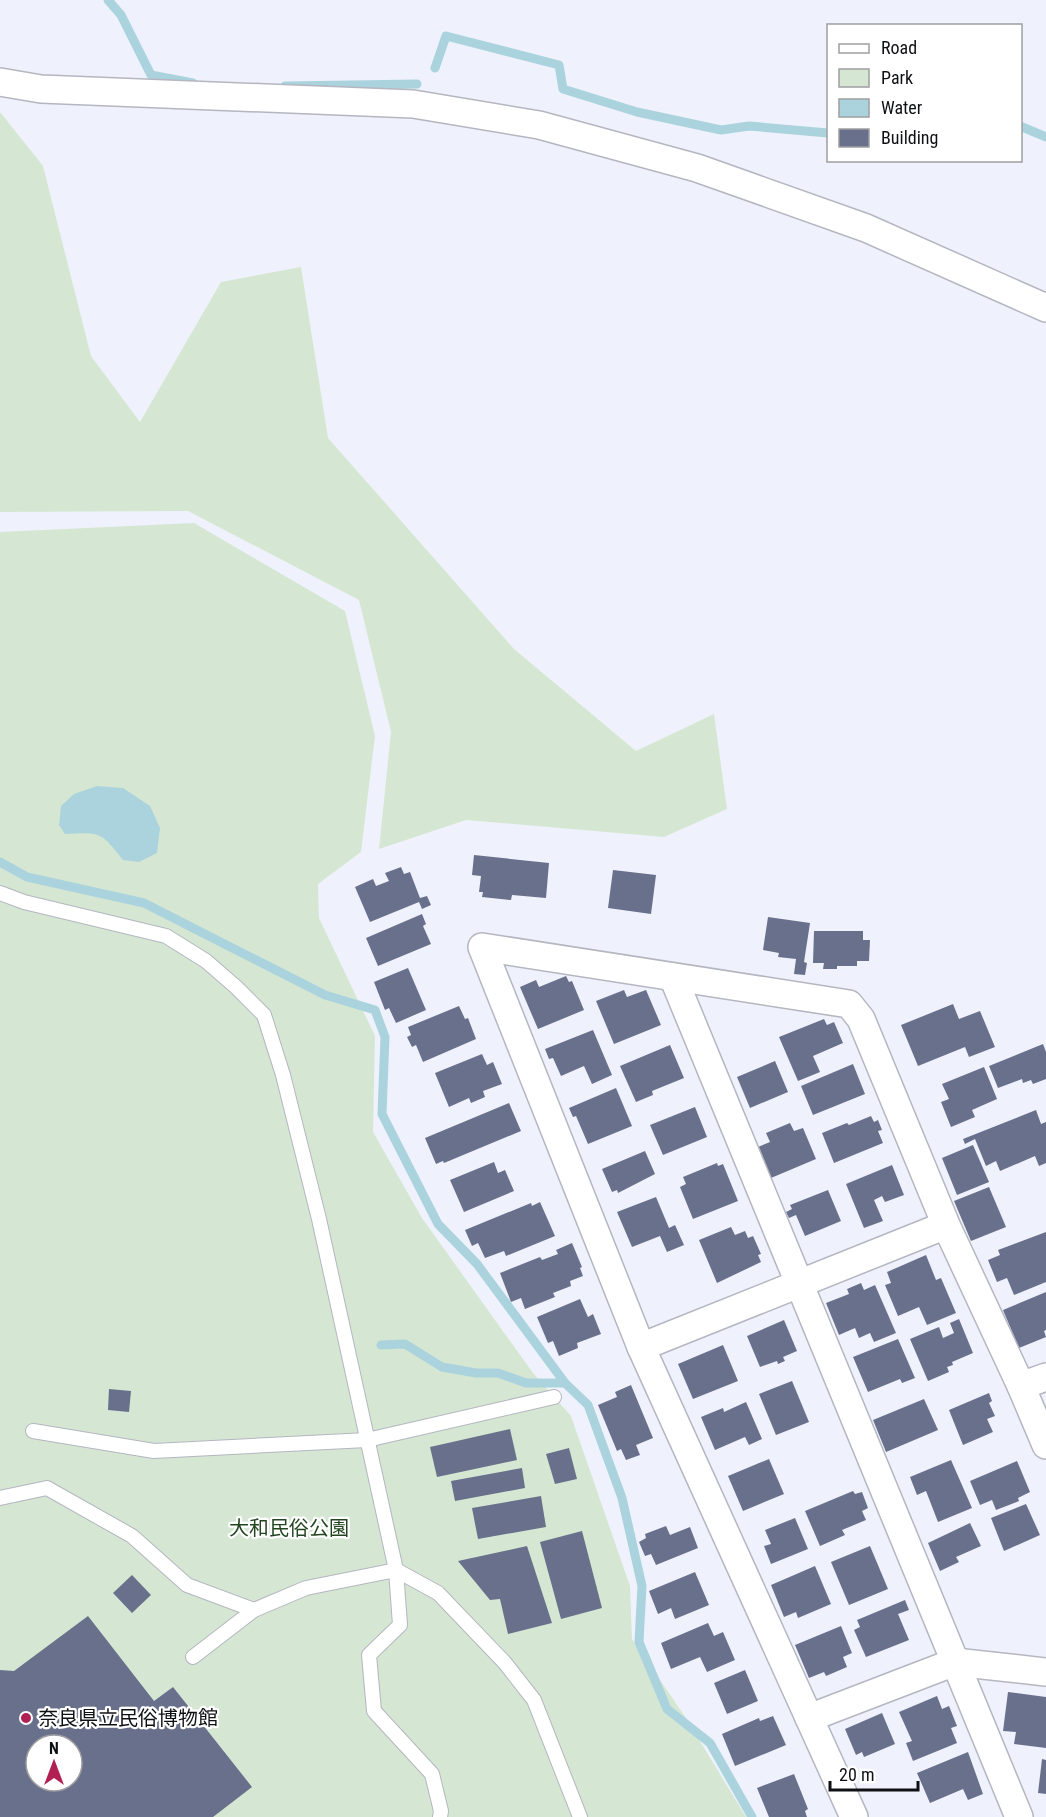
<svg xmlns="http://www.w3.org/2000/svg" width="1046" height="1817" font-family="'Roboto Condensed','Noto Sans JP',sans-serif">
  <rect width="100%" height="100%" fill="#eff2fc"/>
  <g fill="#d5e7d3" fill-rule="evenodd">
    <path d="M0,112L43,166L91,356L140,422L221,282L301,267L328,438L514,649L636,751L714,714L727,809L664,837L466,820L379,849L391,732L359,600L188,511L0,512Z"/>
    <path d="M194,523L345,611L375,736L361,852L318,884L319,918L375,1036L373,1132L422,1218L533,1373L571,1416L630,1586L632,1639L686,1718L746,1817H0V532ZM36,1745H72V1781H36Z"/>
  </g>
  <path fill="#abd3de" d="M97,786L123,788L150,806L160,828L157,853L139,862L123,860C101,832 101,832 65,834L59,825L61,806L74,794Z"/>
  <g fill="none" stroke-linecap="round" stroke-linejoin="round">
    <g stroke="#abd3de" stroke-width="9">
      <path d="M108,0L121,15L151,75L193,83"/>
      <path d="M435,68L446,36L559,65L563,89L637,112L721,130L749,126L828,133"/>
      <path d="M285,86L417,84"/>
      <path d="M1020,126L1046,137"/>
      <path d="M0,862L27,877L144,903L325,995L375,1010L385,1037L382,1114L438,1224L477,1264L565,1383L588,1405L622,1498L642,1586L639,1642L667,1709L710,1743L752,1817"/>
      <path d="M381,1345L405,1344L442,1367L476,1373H498L526,1383H565"/>
    </g>
  </g>
  <g fill="#69708c" fill-rule="evenodd">
    <path d="M474,855L549,863L546,898L512,895L511,900L482,897L483,892H479L481,876L472,875Z"/>
    <path d="M401,867L404,874L410,872L420,898L427,896L431,905L422,909L419,902L370,922L355,887L373,879L376,886L389,881L385,873Z"/>
    <path d="M613,870L656,875L651,914L608,908Z"/>
    <path d="M422,914L426,924L423,926L431,944L378,966L366,938Z"/>
    <path d="M768,917L810,923L804,962L807,963L805,975L794,974L796,959L778,957L779,953L763,950Z"/>
    <path d="M814,931H863V940H870L869,961H857V966H837V969H823L824,963H813Z"/>
    <path d="M408,968L426,1010L396,1023L389,1008L385,1010L374,982Z"/>
    <path d="M566,976L569,982L572,981L584,1010L538,1029L520,987L536,980L539,987Z"/>
    <path d="M624,990L627,997L646,990L661,1025L614,1044L596,1001Z"/>
    <path d="M953,1004L959,1019L980,1011L995,1047L969,1057L965,1047L918,1066L901,1025Z"/>
    <path d="M459,1006L465,1019L468,1018L476,1039L423,1062L416,1045L412,1047L407,1037L411,1035L408,1027Z"/>
    <path d="M824,1019L827,1025L834,1022L843,1043L813,1056L820,1072L798,1081L779,1037Z"/>
    <path d="M593,1030L612,1075L592,1084L584,1066L561,1076L553,1058L549,1059L545,1049Z"/>
    <path d="M1043,1044L1046,1052V1079L1033,1084L1031,1080L1023,1083L1022,1079L998,1088L989,1066Z"/>
    <path d="M670,1045L684,1078L652,1091L653,1095L636,1102L620,1066Z"/>
    <path d="M482,1054L487,1065L493,1062L502,1084L483,1091L485,1097L471,1103L469,1098L449,1107L435,1073Z"/>
    <path d="M775,1061L788,1092L750,1108L737,1077Z"/>
    <path d="M853,1064L865,1094L813,1115L801,1086Z"/>
    <path d="M984,1067L997,1099L972,1110L975,1117L951,1127L941,1102L949,1099L942,1084Z"/>
    <path d="M616,1088L632,1126L588,1144L576,1116L573,1117L569,1108Z"/>
    <path d="M509,1103L521,1131L444,1163L443,1161L436,1164L425,1138Z"/>
    <path d="M695,1107L707,1137L663,1155L650,1125Z"/>
    <path d="M1036,1110L1041,1124L1046,1122V1163L1039,1166L1035,1156L1000,1171L996,1161L986,1166L975,1139L965,1144L963,1139Z"/>
    <path d="M871,1116L874,1122L878,1120L882,1130L878,1131L883,1143L834,1163L822,1133L847,1123L849,1125Z"/>
    <path d="M790,1123L794,1131L803,1128L816,1159L771,1178L758,1147L770,1142L766,1133Z"/>
    <path d="M973,1145L989,1182L957,1195L942,1158Z"/>
    <path d="M645,1151L655,1174L618,1193L617,1190L612,1192L602,1169Z"/>
    <path d="M494,1162L498,1173L505,1170L514,1191L464,1212L450,1180Z"/>
    <path d="M717,1163L718,1166L723,1164L738,1201L693,1219L680,1187L686,1184L683,1177Z"/>
    <path d="M892,1165L904,1195L885,1202L882,1196L874,1200L883,1221L864,1228L846,1184Z"/>
    <path d="M989,1187L1006,1227L971,1241L954,1201Z"/>
    <path d="M828,1190L841,1221L805,1236L796,1215L789,1218L786,1212L792,1209L790,1205Z"/>
    <path d="M656,1197L669,1228L675,1225L684,1245L667,1252L660,1236L632,1247L617,1212Z"/>
    <path d="M540,1202L555,1236L506,1256L504,1251L485,1258L478,1243L472,1246L465,1230L531,1203L532,1206Z"/>
    <path d="M731,1227L735,1235L745,1231L748,1238L753,1236L761,1254L758,1255L761,1262L717,1283L699,1240Z"/>
    <path d="M1046,1232V1282L1014,1295L1007,1278L997,1282L988,1260L1000,1255L998,1250Z"/>
    <path d="M572,1243L582,1267L580,1268L583,1276L570,1281L571,1286L553,1293L555,1297L525,1309L521,1298L511,1302L500,1273L540,1257L542,1260L558,1254L556,1250Z"/>
    <path d="M926,1255L936,1280L941,1278L956,1313L927,1325L919,1307L898,1316L885,1285L891,1283L887,1272Z"/>
    <path d="M861,1283L864,1290L875,1285L896,1333L874,1342L870,1333L859,1338L855,1328L839,1335L826,1303L849,1294L847,1289Z"/>
    <path d="M1046,1292V1330L1044,1331L1046,1337L1019,1348L1003,1310Z"/>
    <path d="M580,1299L588,1317L593,1314L601,1334L577,1343L578,1348L559,1356L553,1341L548,1343L537,1317Z"/>
    <path d="M959,1319L973,1353L952,1362L953,1365L947,1367L949,1372L928,1381L910,1339L939,1327L943,1338L954,1333L950,1323Z"/>
    <path d="M784,1320L797,1351L783,1357L785,1361L778,1364L777,1361L760,1367L747,1336Z"/>
    <path d="M898,1339L915,1378L902,1383L900,1379L868,1392L853,1357Z"/>
    <path d="M723,1345L738,1381L693,1399L678,1364Z"/>
    <path d="M792,1381L809,1422L776,1435L759,1394Z"/>
    <path d="M631,1385L653,1438L636,1445L640,1455L626,1460L621,1449L617,1451L598,1405L617,1397L615,1392Z"/>
    <path d="M109,1389L131,1391L129,1412L108,1410Z"/>
    <path d="M989,1393L992,1401L989,1403L995,1416L987,1419L993,1432L963,1445L949,1410Z"/>
    <path d="M924,1399L938,1430L886,1452L873,1420Z"/>
    <path d="M746,1402L762,1439L749,1445L745,1437L715,1450L701,1417L723,1408L724,1412Z"/>
    <path d="M510,1429L517,1460L437,1477L430,1447Z"/>
    <path d="M569,1448L577,1479L555,1484L546,1454Z"/>
    <path d="M769,1459L784,1494L743,1511L728,1476Z"/>
    <path d="M951,1460L972,1508L938,1522L926,1491L917,1495L910,1477Z"/>
    <path d="M1017,1461L1030,1492L1018,1498L1019,1501L996,1510L992,1500L980,1505L970,1481Z"/>
    <path d="M522,1468L525,1488L455,1501L451,1481Z"/>
    <path d="M853,1491L855,1494L862,1492L868,1508L862,1511L866,1520L842,1530L845,1535L820,1546L805,1511Z"/>
    <path d="M541,1496L546,1527L478,1539L472,1508Z"/>
    <path d="M1026,1504L1040,1535L1004,1551L991,1518Z"/>
    <path d="M795,1518L808,1549L771,1564L764,1546L771,1544L765,1530Z"/>
    <path d="M970,1523L981,1546L956,1557L959,1562L940,1571L928,1543Z"/>
    <path d="M666,1526L670,1535L690,1527L698,1548L656,1565L651,1554L645,1556L639,1542L646,1538L645,1534Z"/>
    <path d="M582,1531L602,1608L561,1619L540,1542Z"/>
    <path d="M527,1546L552,1623L508,1634L500,1599L490,1600L458,1561Z"/>
    <path d="M870,1546L888,1589L849,1605L831,1562Z"/>
    <path d="M815,1566L831,1604L798,1618L796,1612L784,1617L771,1585Z"/>
    <path d="M695,1572L709,1605L675,1619L671,1608L658,1614L649,1591Z"/>
    <path d="M132,1575L151,1595L132,1613L113,1593Z"/>
    <path d="M905,1600L909,1610L898,1614L909,1640L866,1657L854,1630L860,1627L857,1620Z"/>
    <path d="M88,1616L154,1701L173,1687L252,1787L213,1817H0V1670L14,1671ZM36,1745H72V1781H36Z"/>
    <path d="M708,1623L714,1636L723,1632L735,1660L707,1672L700,1657L671,1669L661,1643Z"/>
    <path d="M841,1626L852,1653L843,1657L847,1667L826,1676L824,1672L809,1678L795,1645Z"/>
    <path d="M745,1670L758,1701L727,1714L714,1683Z"/>
    <path d="M1008,1692L1046,1697V1748L1014,1744L1016,1732L1003,1731Z"/>
    <path d="M937,1696L942,1709L949,1706L957,1726L951,1728L957,1743L913,1761L906,1743L912,1741L899,1712Z"/>
    <path d="M882,1713L895,1744L864,1757L862,1752L856,1755L845,1729Z"/>
    <path d="M773,1716L786,1745L735,1766L722,1734L759,1718L760,1721Z"/>
    <path d="M968,1752L983,1794L968,1800L963,1789L930,1803L917,1773Z"/>
    <path d="M1042,1759L1046,1760V1794L1038,1793Z"/>
    <path d="M794,1774L808,1809L805,1811L807,1817H769L757,1788Z"/>
  </g>
  <g fill="none" stroke-linecap="round" stroke-linejoin="round">
    <g stroke="#b4b6c0" stroke-width="16">
      <g id="service">
        <path d="M0,893L24,902L166,936L206,961L236,987L264,1015L283,1075L319,1219L396,1570L400,1625L369,1655L374,1711L432,1774L441,1811L440,1817"/>
        <path d="M33,1431L154,1451L367,1440L554,1397"/>
        <path d="M0,1498L47,1488L132,1536L187,1585L254,1610"/>
        <path d="M193,1657L254,1610L306,1588L396,1570L438,1593L505,1663L534,1700L580,1817"/>
      </g>
    </g>
    <g stroke="#b4b6c0" stroke-width="30">
      <g id="minor">
        <path d="M0,82L41,89L413,104L539,125L697,168L866,228L1046,308"/>
        <path d="M673,977L1019,1817"/>
        <path d="M641,1347L946,1225"/>
        <path d="M1021,1386L1046,1377"/>
        <path d="M809,1718L955,1662L1046,1672"/>
        <path d="M854,1817L641,1347L482,947L849,1004L861,1019L946,1225L1021,1386L1046,1445"/>
      </g>
    </g>
    <use href="#service" stroke="#fff" stroke-width="14"/>
    <use href="#minor" stroke="#fff" stroke-width="27"/>
  </g>
  <circle fill="#b02053" stroke="#fff" stroke-width="2" cx="26" cy="1718" r="6"/>
  <g text-anchor="middle" dominant-baseline="central" stroke-width="4.5" stroke-linejoin="round" paint-order="stroke">
    <g font-size="20" fill="#234620" stroke="#fff">
      <text x="289" y="1528">大和民俗公園</text>
    </g>
    <g font-size="20" fill="#0f1013" stroke="#fff" text-anchor="start">
      <text x="38" y="1718">奈良県立民俗博物館</text>
    </g>
  </g>
  <rect x="827" y="24" width="195" height="138" fill="#ffffff" stroke="#9f9fa1" stroke-width="1.5"/>
  <rect x="839" y="44" width="30" height="9" fill="#ffffff" stroke="#9f9fa1" stroke-width="1.5"/>
  <text x="881" y="54" font-size="18" fill="#0f1013">Road</text>
  <rect x="839" y="69" width="30" height="18" fill="#d5e7d3" stroke="#9f9fa1" stroke-width="1.5"/>
  <text x="881" y="84" font-size="18" fill="#0f1013">Park</text>
  <rect x="839" y="99" width="30" height="18" fill="#abd3de" stroke="#9f9fa1" stroke-width="1.5"/>
  <text x="881" y="114" font-size="18" fill="#0f1013">Water</text>
  <rect x="839" y="129" width="30" height="18" fill="#69708c" stroke="#9f9fa1" stroke-width="1.5"/>
  <text x="881" y="144" font-size="18" fill="#0f1013">Building</text>
  <g transform="translate(54 1763)"><circle r="28" fill="#ffffff" stroke="#9f9fa1" stroke-width="1.5"/>
  <path d="M0-4.5L10 22L0 15L-10 22Z" fill="#b02053"/>
  <text y="-9" font-size="16" font-weight="bold" text-anchor="middle" fill="#0f1013">N</text>
  </g>
  <path d="M830 1781v9h88v-9" fill="none" stroke="#0f1013" stroke-width="3"/>
  <text x="839" y="1781" font-size="18" fill="#0f1013" stroke="#ffffff" stroke-width="4.5" paint-order="stroke">20 m</text>
</svg>
